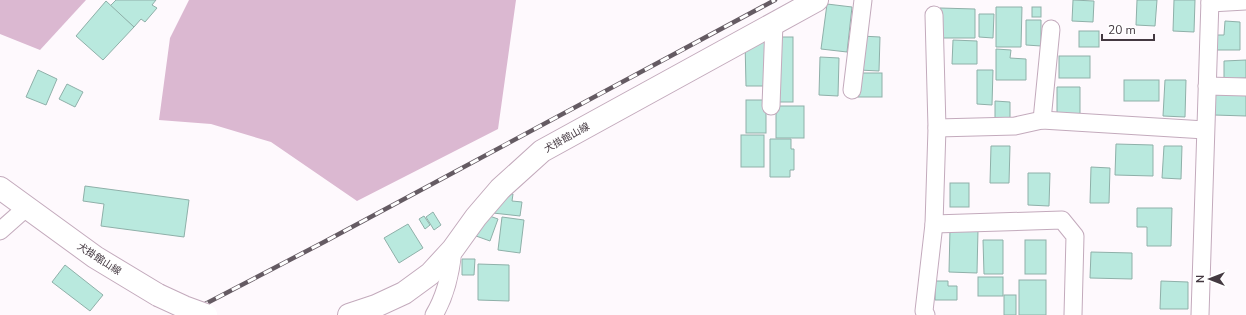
<svg xmlns="http://www.w3.org/2000/svg" width="1246" height="315" font-family="'Nunito Sans','Noto Sans JP',sans-serif">
  <rect width="100%" height="100%" fill="#fef9fd"/>
  <g fill="#dbb8d1">
    <path d="M0,0H86L40,50L0,34Z"/>
    <path d="M189,0H516L498,129L357,201L271,142L211,124L159,120L170,38Z"/>
  </g>
  <g fill="#b9e9de" stroke="#8fb0a9">
    <path d="M116,0H156L152,5L157,8L145,22L141,19L134,27L110,6Z"/>
    <path d="M1073,0L1094,1L1093,22L1072,21Z"/>
    <path d="M1137,0H1157L1155,26L1136,25Z"/>
    <path d="M1174,0H1195L1194,32L1173,31Z"/>
    <path d="M106,1L134,27L103,60L76,36Z"/>
    <path d="M827,4L852,7L847,52L821,49Z"/>
    <path d="M996,7H1022L1021,47H996Z"/>
    <rect x="1032" y="7" width="9" height="10"/>
    <path d="M940,8L975,9V38H940Z"/>
    <path d="M979,14H994L993,38L979,37Z"/>
    <path d="M1026,20H1041V46L1026,45Z"/>
    <path d="M1225,21L1240,22V50H1216V35H1224Z"/>
    <rect x="1079" y="31" width="20" height="16"/>
    <path d="M861,36L880,37L879,71L859,70Z"/>
    <rect x="775" y="37" width="18" height="65"/>
    <path d="M953,40L977,41V64H952Z"/>
    <path d="M745,41H767L768,86H746Z"/>
    <path d="M996,49L1011,50L1010,58L1026,59V80H996Z"/>
    <rect x="1059" y="56" width="31" height="22"/>
    <path d="M820,57L839,58L838,96L819,95Z"/>
    <path d="M1246,60V78L1224,79V61Z"/>
    <path d="M38,70L57,79L46,105L26,97Z"/>
    <path d="M977,70H993L992,105L977,104Z"/>
    <rect x="858" y="73" width="24" height="24"/>
    <rect x="1124" y="80" width="35" height="21"/>
    <path d="M1165,80H1186L1185,117L1163,116Z"/>
    <path d="M67,84L83,92L75,107L59,99Z"/>
    <path d="M1057,87H1080V117L1057,116Z"/>
    <path d="M1215,93H1246V116L1214,115Z"/>
    <rect x="746" y="100" width="20" height="33"/>
    <path d="M995,101L1010,102V123H995Z"/>
    <rect x="776" y="106" width="28" height="32"/>
    <rect x="741" y="135" width="23" height="32"/>
    <path d="M770,139H791V149H794V170H790V177H770Z"/>
    <path d="M1116,144L1153,145V176L1115,175Z"/>
    <path d="M991,146H1010L1009,183H990Z"/>
    <path d="M1164,146H1182L1181,179L1162,178Z"/>
    <path d="M1091,167L1110,168L1109,203H1090Z"/>
    <path d="M1028,173H1050L1049,206L1028,205Z"/>
    <rect x="950" y="183" width="19" height="24"/>
    <path d="M85,186L189,200L184,237L101,226L104,204L83,201Z"/>
    <path d="M501,193L513,194L512,201L522,202L520,216L493,213Z"/>
    <path d="M1137,208H1172L1171,246H1147V227H1137Z"/>
    <path d="M433,212L441,225L434,230L426,217Z"/>
    <path d="M484,214L498,219L490,241L476,236Z"/>
    <path d="M424,216L430,225L425,229L419,219Z"/>
    <path d="M502,217L524,220L520,253L498,250Z"/>
    <path d="M408,224L423,248L399,263L384,238Z"/>
    <path d="M950,229L978,230L977,273L949,272Z"/>
    <path d="M983,240H1003V274H984Z"/>
    <rect x="1025" y="240" width="21" height="34"/>
    <path d="M1091,252L1132,253V279L1090,278Z"/>
    <path d="M462,259H475L474,275H462Z"/>
    <path d="M478,264L509,265V301L478,300Z"/>
    <path d="M65,265L103,295L90,311L52,282Z"/>
    <rect x="978" y="277" width="25" height="19"/>
    <rect x="1019" y="280" width="27" height="35"/>
    <path d="M935,281H948V286H957V300H935Z"/>
    <path d="M1161,281L1188,282V309H1160Z"/>
    <rect x="1004" y="295" width="12" height="20"/>
  </g>
  <g fill="none" stroke-linecap="round" stroke-linejoin="round">
    <g stroke="#c3aabc" stroke-width="19">
      <g id="street">
        <path d="M1210,3L1246,1"/>
        <path d="M1207,86L1246,87"/>
        <path d="M852,90L863,0"/>
        <path d="M771,106L774,23"/>
        <path d="M1042,120L1051,29"/>
        <path d="M937,128L1015,126L1042,120L1205,130"/>
        <path d="M934,224L1062,220L1075,236L1073,315"/>
        <path d="M0,231L26,208"/>
        <path d="M434,315C446,295 451,272 453,249"/>
        <path d="M926,315L924,311L934,224L937,128L934,15"/>
        <path d="M1200,315L1210,0"/>
      </g>
    </g>
    <g stroke="#c3aabc" stroke-width="24">
      <g id="secondary">
        <path d="M0,188L95,257L158,295"/>
        <path d="M349,315L376,306L404,293L430,274L453,249L476,217L500,189L542,151L817,0"/>
      </g>
    </g>
    <use href="#street" stroke="#fff" stroke-width="17"/>
    <use href="#secondary" stroke="#fff" stroke-width="22"/>
    <g stroke="#655b63" stroke-width="4.5">
      <path id="rail" d="M184,315L324,242L775,0"/>
    </g>
    <use href="#rail" stroke="#fff" stroke-width="3" stroke-dasharray="9" stroke-linecap="butt"/>
    <g stroke="#c3aabc" stroke-width="24" stroke-linecap="butt">
      <path id="secondary-bridge" d="M158,295L184,307L206,315"/>
    </g>
    <use href="#secondary-bridge" stroke="#fff" stroke-width="22"/>
  </g>
  <g text-anchor="middle" dominant-baseline="central" stroke-width="3" stroke-linejoin="round" paint-order="stroke">
    <g font-size="10" fill="#443941" stroke="#fff">
      <text transform="translate(567 138) rotate(-29)">犬掛館山線</text>
      <text transform="translate(99 259) rotate(33)">犬掛館山線</text>
    </g>
  </g>
  <g transform="translate(1210 279) rotate(270)" stroke="#ffffff" stroke-width="3" paint-order="stroke">
  <path d="M0-3L7 15L0 10L-7 15Z" fill="#443941"/>
  <text y="-6" font-size="11" font-weight="bold" text-anchor="middle" fill="#443941">N</text>
  </g>
  <path d="M1102 34v6h52v-6" fill="none" stroke="#443941" stroke-width="2"/>
  <text x="1108" y="34" font-size="12" fill="#443941" stroke="#ffffff" stroke-width="3" paint-order="stroke">20 m</text>
</svg>
